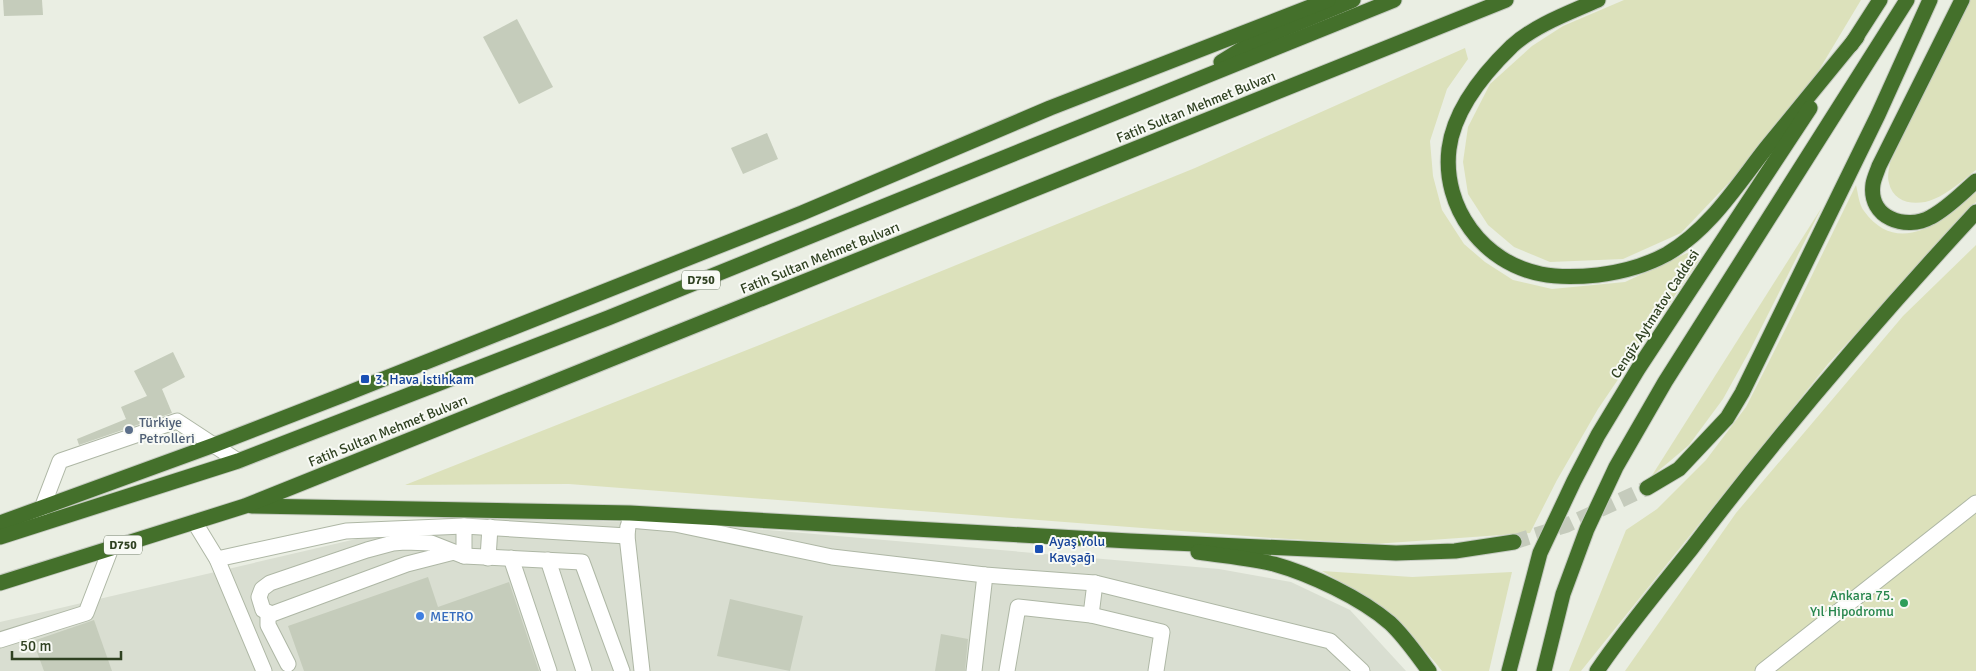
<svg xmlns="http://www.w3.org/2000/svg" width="1976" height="671" font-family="Signika,sans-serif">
  <rect width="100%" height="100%" fill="#eaeee3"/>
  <path fill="#d9ded1" d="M451,517L598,521L745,528L1219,569L1291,582L1350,610L1406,671H0V622Z"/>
  <g fill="#dce1bb">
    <path d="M1624,0H1861L1816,75L1741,170L1681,233L1623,259L1550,262L1514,247L1488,225L1468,194L1463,162L1468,127L1490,84L1532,46L1563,26Z"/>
    <path d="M1968,0H1976V170C1963,180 1949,193 1934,199C1916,207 1893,203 1889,183C1887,176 1889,169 1890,163Z"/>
    <path d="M1465,48L1468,59L1447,89L1430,141L1433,176L1442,210L1464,244L1485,262L1513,280L1552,289L1625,282L1687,253L1699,260L1598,409L1557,480L1530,533L1374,544L1273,538L569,484L405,485L757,346L1195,168Z"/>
    <path d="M1856,185C1858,193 1859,205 1864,211C1899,259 1945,220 1976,191V202L1828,364L1581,671H1569L1626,530L1657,509L1706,460L1746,407L1796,308Z"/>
    <path d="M1822,207L1749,352L1723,399L1689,445L1651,477Z"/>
    <path d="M1976,245V671H1625L1736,513L1903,316Z"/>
    <path d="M1322,571L1412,577L1512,572L1489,671H1442C1409,628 1368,597 1322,571Z"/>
  </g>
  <g fill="#c5ccbb">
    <path d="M3,0H42L43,15L4,16Z"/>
    <path d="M517,19L553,87L519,104L483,37Z"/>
    <path d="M767,133L778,159L743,174L731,148Z"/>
    <path d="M173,352L185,377L162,389L172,413L79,445L77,439L126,419L121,407L147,396L134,371Z"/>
    <path d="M428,577L438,607L509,582L539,671H304L288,626Z"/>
    <path d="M730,599L803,616L790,671L717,656Z"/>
    <path d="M94,620L112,671H44L33,641Z"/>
    <path d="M941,634L968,639L965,671H935Z"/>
  </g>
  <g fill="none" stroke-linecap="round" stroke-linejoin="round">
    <path stroke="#c5cbbc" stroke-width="15" stroke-dasharray="15 8" stroke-linecap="butt" d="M1514,542L1567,525L1647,488"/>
    <g stroke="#aeb7a5" stroke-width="17">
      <g id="minor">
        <path d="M39,516L60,461L177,421L238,461"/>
        <path d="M629,520L675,524L832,557L985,575L1095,583L1330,641L1362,671"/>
        <path d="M195,523L217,559L264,671"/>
        <path d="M628,526L627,536L642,671"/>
        <path d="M454,552L407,564L272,614L263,610L259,597L262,589L270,583L367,550L393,543L405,542L431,543L464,556L582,562L622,671"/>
        <path d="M464,556V526"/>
        <path d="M488,558L490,527"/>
        <path d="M511,558L549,671"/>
        <path d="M217,559L346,531L464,526L627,536"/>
        <path d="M548,560L584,671"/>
        <path d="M268,613V625L288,664"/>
        <path d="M1091,615L1095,583"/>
        <path d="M0,640L86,613L111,548"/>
        <path d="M974,671L985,575"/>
        <path d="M1007,671L1018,607L1091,615L1162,632L1156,671"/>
        <path d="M1763,671L1976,503"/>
      </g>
    </g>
    <g stroke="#c5cac1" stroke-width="17">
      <g id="highway">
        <path d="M1598,0C1569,13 1535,25 1512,46C1484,73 1454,109 1449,149C1442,207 1483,263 1541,274C1560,278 1579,277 1598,275C1623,272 1645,266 1667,254C1710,229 1737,185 1767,147C1797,110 1827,74 1857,37"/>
        <path d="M1962,0L1879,166C1877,172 1874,178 1873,184C1868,218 1906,231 1931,217C1948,208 1962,193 1976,181"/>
        <path d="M1851,45L1880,0"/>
        <path d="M1221,62L1253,42L1353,0"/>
        <path d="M1647,488L1679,469L1727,418L1742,393L1878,115L1930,0"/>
        <path d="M252,506L630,513L1130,541L1396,553L1455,551L1514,542"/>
        <path d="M0,523L214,445L343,395L802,213L1050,108L1328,0"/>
        <path d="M0,537L238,461L608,318L1394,0"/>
        <path d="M1198,552C1223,556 1249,558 1274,564C1310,574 1361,598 1390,623C1405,637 1417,655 1429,671"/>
        <path d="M0,583L245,506L1506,0"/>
        <path d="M1509,671L1540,553L1574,481L1598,435L1638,369L1810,108"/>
        <path d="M1544,671L1563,594L1587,529L1616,467L1665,382L1907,0"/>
        <path d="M1597,671C1626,628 1660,588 1692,548C1781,431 1876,320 1976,212"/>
      </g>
    </g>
    <use href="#minor" stroke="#fff" stroke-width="15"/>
    <use href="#highway" stroke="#44702b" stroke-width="15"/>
  </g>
  <g fill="#1a4fb4" stroke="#f8faf5" stroke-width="2">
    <rect x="360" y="374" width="10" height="10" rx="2.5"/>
    <rect x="1034" y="544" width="10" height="10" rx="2.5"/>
  </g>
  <circle fill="#5c6f8a" stroke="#f8faf5" stroke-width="2" cx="129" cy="430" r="5"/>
  <circle fill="#2e9e5b" stroke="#f8faf5" stroke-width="2" cx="1904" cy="603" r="5"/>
  <circle fill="#3f7fe0" stroke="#f8faf5" stroke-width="2" cx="420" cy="616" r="5"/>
  <g text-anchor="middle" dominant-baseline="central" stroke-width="4" stroke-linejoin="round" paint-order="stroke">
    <g fill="#f8faf5" stroke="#6b7861" stroke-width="1">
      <rect x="682" y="270.5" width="38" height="19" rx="4"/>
      <rect x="104" y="535.5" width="38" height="19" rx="4"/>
    </g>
    <g font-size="12" font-weight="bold" fill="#2f4121">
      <text x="701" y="280">D750</text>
      <text x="123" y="545">D750</text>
    </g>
    <g font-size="14" fill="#2f4121" stroke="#f8faf5">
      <text transform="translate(1196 107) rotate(-22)">Fatih Sultan Mehmet Bulvarı</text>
      <text transform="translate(820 258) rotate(-22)">Fatih Sultan Mehmet Bulvarı</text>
      <text transform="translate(1655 314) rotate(-57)">Cengiz Aytmatov Caddesi</text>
      <text transform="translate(388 431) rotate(-22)">Fatih Sultan Mehmet Bulvarı</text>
    </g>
    <g font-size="14" fill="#164399" stroke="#f8faf5" text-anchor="start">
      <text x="375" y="379">3. Hava İstihkam</text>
      <text x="1049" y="541">Ayaş Yolu<tspan x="1049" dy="16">Kavşağı</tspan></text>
    </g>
    <g font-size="14" fill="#4e5e75" stroke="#f8faf5" text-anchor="start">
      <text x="139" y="422">Türkiye<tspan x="139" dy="16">Petrolleri</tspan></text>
    </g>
    <g font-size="14" fill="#27864d" stroke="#f8faf5" text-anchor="end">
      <text x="1894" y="595">Ankara 75.<tspan x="1894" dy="16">Yıl Hipodromu</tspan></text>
    </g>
    <g font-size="14" fill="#366cbe" stroke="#f8faf5" text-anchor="start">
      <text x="430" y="616">METRO</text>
    </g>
  </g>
  <path d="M12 651v8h109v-8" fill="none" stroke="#2f4121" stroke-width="2.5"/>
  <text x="20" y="651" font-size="15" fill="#2f4121" stroke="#f8faf5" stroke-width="4" paint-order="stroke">50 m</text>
</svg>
